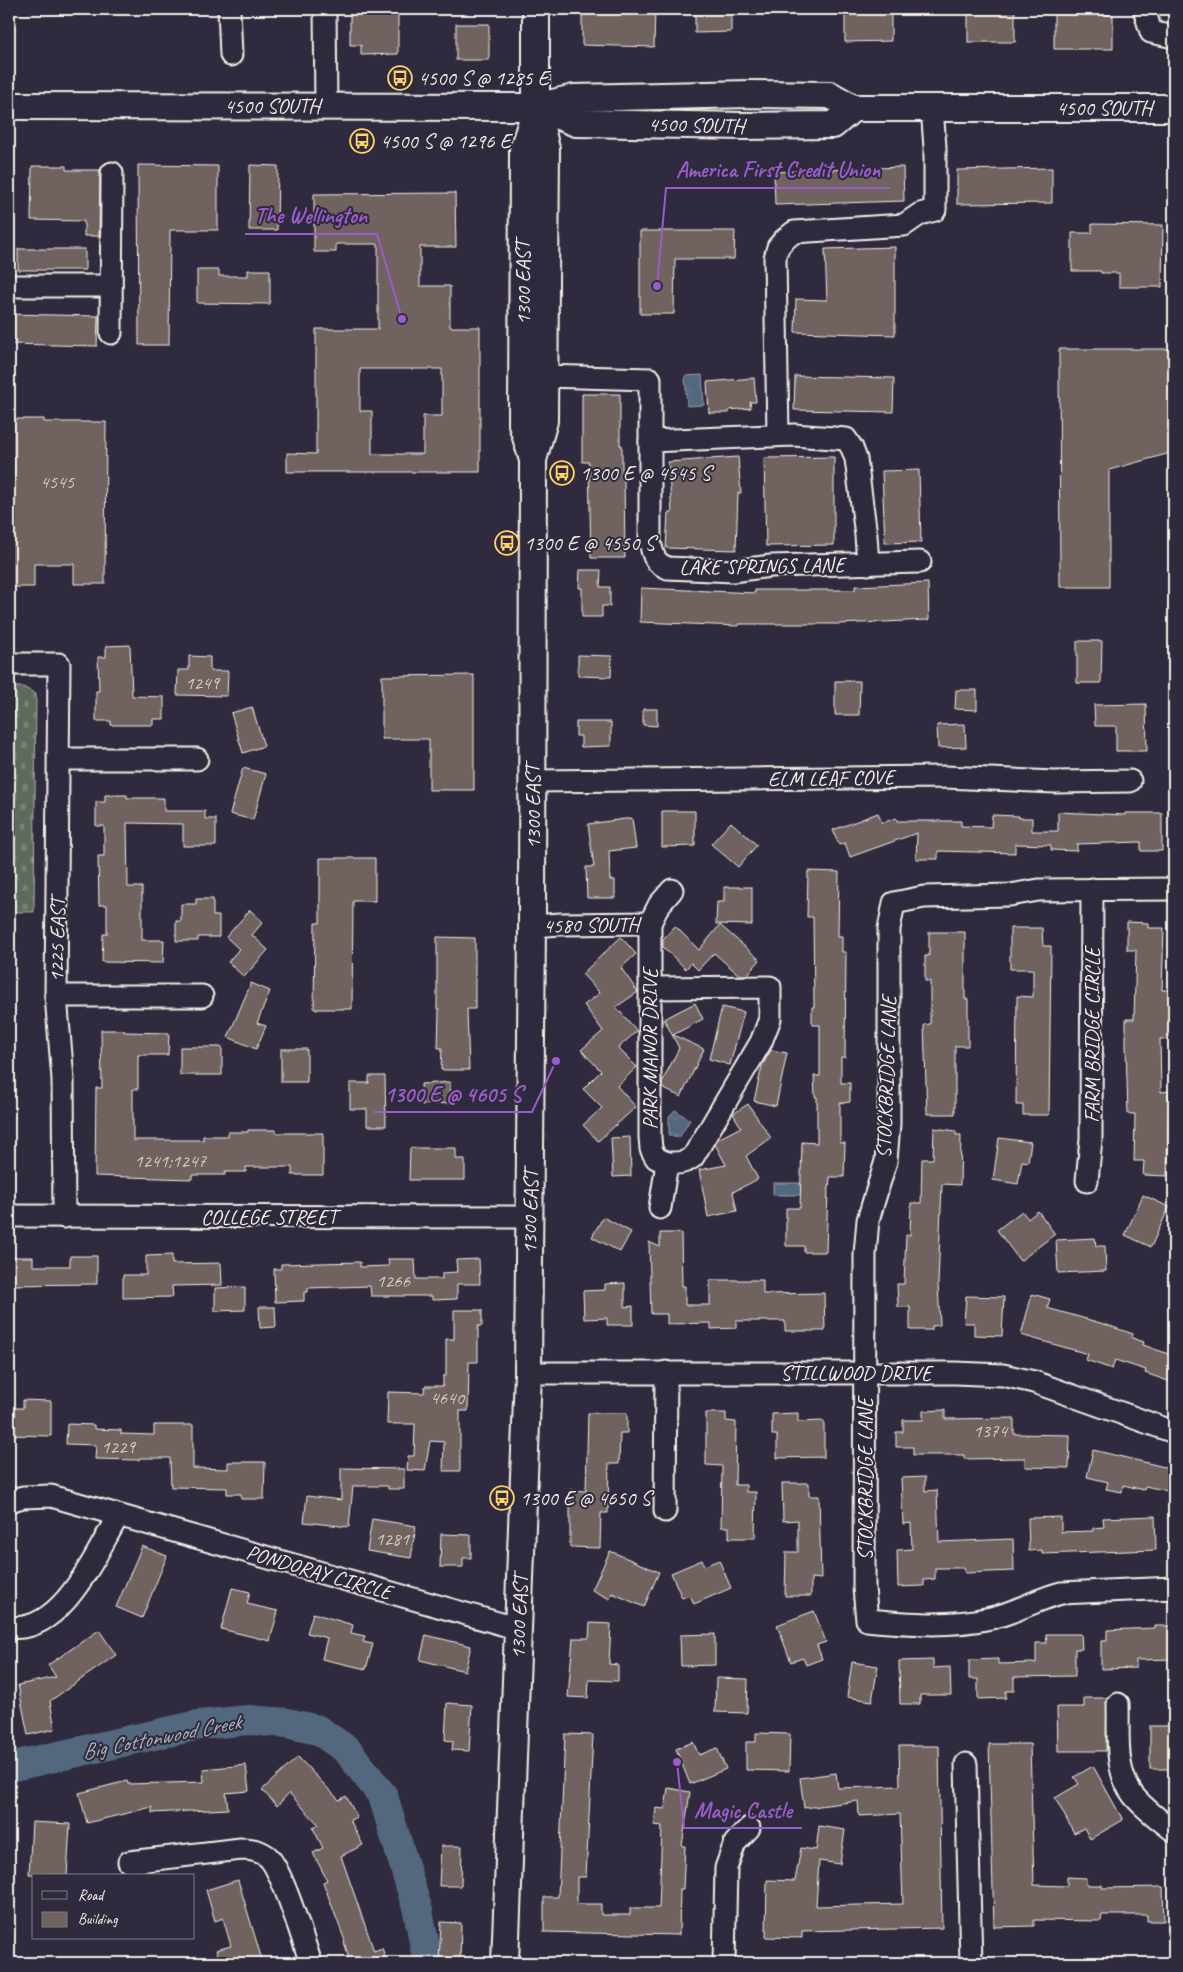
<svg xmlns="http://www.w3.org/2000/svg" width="1183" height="1972" font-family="Caveat,sans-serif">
  <defs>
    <pattern id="cemetery-stones" width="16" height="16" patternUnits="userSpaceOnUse" patternTransform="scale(1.25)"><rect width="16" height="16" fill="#5f6b5f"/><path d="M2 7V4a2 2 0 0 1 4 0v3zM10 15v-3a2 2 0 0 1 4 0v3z" fill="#778176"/></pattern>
    <pattern id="water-ripples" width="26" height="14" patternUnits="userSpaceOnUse" patternTransform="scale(1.25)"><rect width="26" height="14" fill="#53677e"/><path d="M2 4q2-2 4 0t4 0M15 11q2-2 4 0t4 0" fill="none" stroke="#6c7d90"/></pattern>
  </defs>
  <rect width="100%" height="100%" fill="#2f2a3d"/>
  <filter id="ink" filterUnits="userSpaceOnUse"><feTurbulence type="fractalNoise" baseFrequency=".02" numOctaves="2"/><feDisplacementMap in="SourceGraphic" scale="10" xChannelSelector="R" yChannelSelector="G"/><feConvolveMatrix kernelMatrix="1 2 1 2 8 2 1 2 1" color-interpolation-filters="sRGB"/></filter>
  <g filter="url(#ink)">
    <path fill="url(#cemetery-stones)" stroke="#aaaea4" d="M9,687H23L36,694L34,912H9Z"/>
    <g fill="url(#water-ripples)" stroke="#939ea8">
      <path d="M702,375L704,405L687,406L685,376Z"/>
      <path d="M675,1110L690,1120L679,1138L669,1136V1116Z"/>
      <path d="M773,1183H801L802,1195H773Z"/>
    </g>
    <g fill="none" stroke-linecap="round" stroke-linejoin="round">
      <path stroke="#53677e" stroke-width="30" d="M9,1767L199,1725L248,1720L287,1723L318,1730L347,1750L383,1796L418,1911L428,1963"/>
    </g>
    <g fill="#70635f" stroke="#f4f1e8" fill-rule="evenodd">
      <path d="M350,9H398V54L361,55V45H350Z"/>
      <path d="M582,9H655L654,47L582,45Z"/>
      <path d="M695,9H731V32L695,33Z"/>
      <path d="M845,9H891V41L845,42Z"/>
      <rect x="968" y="9" width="47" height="33"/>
      <path d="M1054,14L1113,15V49H1054Z"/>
      <rect x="456" y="24" width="33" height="36"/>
      <path d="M138,165L218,166V230H170L169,345H139Z"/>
      <path d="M250,165L278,166L277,230H249Z"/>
      <path d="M32,166H66V170H100L99,236H84V221L31,220Z"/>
      <path d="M903,167L904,201L775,205L774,172Z"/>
      <path d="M1052,168V203L957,204V170Z"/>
      <path d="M455,193L456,247H420V286H450V327H480V472H287V453L316,454V329H378V244H336V252H314V194ZM360,369H442V416H423V454H372V411H360Z"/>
      <path d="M1092,224L1163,225L1162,287H1119V273H1101V271H1072V233H1092Z"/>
      <path d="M640,231H735L734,259H675L674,314H640Z"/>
      <path d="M895,247V335L795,332L796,299L827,300L825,249Z"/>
      <rect x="18" y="249" width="67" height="21"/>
      <path d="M197,270H219V276H248V270H270V304L197,303Z"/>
      <path d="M9,314L98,316L97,346L9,344Z"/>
      <path d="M1059,349H1174V452L1109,470V587H1060Z"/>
      <path d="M795,376L894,378L893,412L794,410Z"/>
      <path d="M754,378L756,402H750L751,408L729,410V413H709L707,382Z"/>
      <path d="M582,394H620V445H622V477L624,476L625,558H591L589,462H582Z"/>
      <path d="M9,419H44V422H106L105,584H74V564H34V587H9Z"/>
      <path d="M738,457L741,493H738L736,550L666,548L668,513H672L668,462Z"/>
      <path d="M834,457V545L766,546L764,458Z"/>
      <path d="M919,470L921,542L885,543L882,471Z"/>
      <path d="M580,570H601L600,587H610V606H602V617H582V588H579Z"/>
      <path d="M928,583L929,620L837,624H739V626L640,622L641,588L755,593V590H855V586Z"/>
      <path d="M1077,641H1102L1101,683H1077Z"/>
      <path d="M130,645L132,696L164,697V719H153V725H111V721H96V691H99L98,657H106V646Z"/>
      <path d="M578,655L612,656L611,677L578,676Z"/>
      <path d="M189,656L210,657V671H228L227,696L177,695L178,670H189Z"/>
      <path d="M474,675V790H429V739H382V676Z"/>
      <path d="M835,681H860L859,715H835Z"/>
      <path d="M956,690H977V710L955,709Z"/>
      <path d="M1146,704L1147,751H1116V726H1095L1094,705Z"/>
      <path d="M252,707L264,746L243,753L231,713Z"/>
      <path d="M643,709H657V726L643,725Z"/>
      <path d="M576,722H611V746L581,747V736H576Z"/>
      <path d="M965,724L966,747L938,748L937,725Z"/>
      <path d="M243,768L266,774L253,820L230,814Z"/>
      <path d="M105,795H127V798H164V811H205V819H216V846H183V824L127,823L128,887H142V940H164L163,963L102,962L103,934H107V905H99L98,856H104V826H96V802H105Z"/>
      <path d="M662,811H695V846L662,847Z"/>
      <path d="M1058,812L1125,815V813H1162V851H1141V842L1077,844V851L1051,850V845L1015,844V853L938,851V859H916L917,833L850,857L845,843L839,845L833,830L878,813L882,823L896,818L897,821H961V826L991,827L992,815L1019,816V818H1032V831H1058Z"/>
      <path d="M632,818L636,848L609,851L610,880H615V898H587L586,867H594L588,824Z"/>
      <path d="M731,822L757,845L738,867L711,844Z"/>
      <path d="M320,858H375V901H353L352,1009H314L315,923H320Z"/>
      <path d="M808,871L839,872L838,936H842V952H846L845,1057H841V1083H850V1102L840,1103V1143H845L844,1177H830L829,1189H828L826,1252H804V1246H786V1208H800L802,1142L817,1143V1097H815L814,1076H820V1025H812V1007H814L813,917H807Z"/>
      <path d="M724,887H752V925L716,924L717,902H724Z"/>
      <path d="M196,899H213V916H219V937H198V941H176V921H181V904H196Z"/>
      <path d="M250,910L263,922L252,935L268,950L244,977L228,962L239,949L226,937Z"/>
      <path d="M1127,922L1148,923V928H1164L1162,990H1174V1006H1170V1039H1160L1161,1092L1169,1091L1167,1176L1143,1175L1144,1161H1134L1135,1114H1128L1126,1046V1019H1134L1136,950H1127Z"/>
      <path d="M720,925L760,960L747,975H739L714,953L698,970L691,963L686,969L663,947V939L675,926L699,950Z"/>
      <path d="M1010,928H1042L1043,946H1051L1049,1115H1023V1105H1016L1017,996L1033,997V969H1010Z"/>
      <path d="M929,932H965V999H968V1046H955V1114H927L924,1025L930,1024V981H925V956H929Z"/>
      <path d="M437,937L475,938V1009H467L469,1070H441L442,1048H438L439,1009H437Z"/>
      <path d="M621,937L636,954L621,968L638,992L616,1007L637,1031L618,1048L637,1067L617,1086L636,1107L598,1141L583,1125L602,1108L583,1089L601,1071L581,1050L603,1031L584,1005L600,993L582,974Z"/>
      <path d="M251,983L270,991L257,1023L266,1026L256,1049L228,1037Z"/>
      <path d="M695,1003L703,1019L673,1035L704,1049L681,1097L662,1088V1082L679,1048L664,1019Z"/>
      <path d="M722,1007L744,1012L730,1065L709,1059Z"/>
      <path d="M101,1030H124V1032L169,1033L168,1055H138V1089H133V1140H203V1136H228V1132H248V1130H276V1133H323V1175H292V1167H246V1172H225V1175H192V1179L95,1176L96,1088H102Z"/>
      <rect x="180" y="1047" width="42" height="28"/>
      <rect x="281" y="1049" width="26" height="33"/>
      <path d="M771,1050L787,1053L776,1106L754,1101L762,1066Z"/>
      <path d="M369,1076H385L386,1126H367V1109H350V1083H369Z"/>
      <path d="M450,1082L451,1103L422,1105L421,1084Z"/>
      <path d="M748,1104L771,1138L746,1156L758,1179L733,1192L737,1211L708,1217L699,1170L726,1165L715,1144L718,1139L741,1127L733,1114Z"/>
      <path d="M934,1128L956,1131V1135H961L960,1185L942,1184L938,1283L940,1325L932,1326V1330H910V1307H898L897,1284H904L906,1235H910L911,1203H921L922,1159H933Z"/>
      <path d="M630,1137L631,1176L613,1177L611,1138Z"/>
      <path d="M999,1138L1031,1142L1028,1162L1022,1161L1018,1184L993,1180Z"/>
      <path d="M410,1148H456V1159H465V1180H409Z"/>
      <path d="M1143,1195L1169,1207L1151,1247L1125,1235Z"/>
      <path d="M1022,1211L1028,1219L1038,1211L1055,1234L1020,1261L997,1230Z"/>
      <path d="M603,1217L631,1232L620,1252L592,1237Z"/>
      <path d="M660,1233H681L682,1286H685V1305H710V1280H763V1294L824,1293L825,1331H785V1321H736V1328L711,1329V1323L667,1324V1314H651L649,1242L660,1247Z"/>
      <path d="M1095,1238L1096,1246H1105L1106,1271L1058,1273L1056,1240Z"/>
      <path d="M172,1255V1264L221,1263L222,1285L172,1286L173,1297L123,1298V1275H146V1256Z"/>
      <path d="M70,1256H97V1284L9,1285V1257H33V1266H70Z"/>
      <path d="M388,1259H415L416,1279H442V1273L457,1272L456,1260L479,1259L480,1284H457V1299L432,1300V1296H371L370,1286L308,1288V1292H304V1301L275,1302L274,1269H281V1264L360,1262V1267L389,1266Z"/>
      <path d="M625,1283V1307L633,1306V1325H607V1318L584,1319L583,1291L605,1290V1284Z"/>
      <path d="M245,1287V1310L215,1311V1288Z"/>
      <path d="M1032,1294L1050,1299L1047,1308L1104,1324L1133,1334L1132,1338L1144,1342L1143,1345L1174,1356V1383L1145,1373L1146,1370L1115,1360L1112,1369L1086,1360L1088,1354L1021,1335Z"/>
      <path d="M966,1296L1004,1297L1002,1336L974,1335V1323H964Z"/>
      <path d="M259,1307H275L276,1327L260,1328Z"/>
      <path d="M454,1310H482V1326H478V1362H469L468,1411H460V1471H443L444,1442L430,1441L425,1471L407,1470L408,1456H414L415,1424H387L388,1392L424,1393L425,1386H443V1376H446V1339H454Z"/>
      <path d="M23,1400L51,1401V1436L9,1435V1408H23Z"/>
      <path d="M945,1410V1419L1014,1418V1434L1070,1435L1069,1468L1025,1467V1458L964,1459V1455H913V1447H896V1432H903V1420H923V1411Z"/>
      <path d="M588,1413H627V1433H620L619,1464H609L608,1513H601L600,1548L570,1547V1490L586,1491Z"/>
      <path d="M706,1413H726V1421L736,1422L735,1485H746V1492H756L755,1538H729V1527H721L722,1466L706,1465Z"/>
      <path d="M798,1413V1422L824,1421V1457L777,1458V1435H772V1414Z"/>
      <path d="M67,1424L94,1425V1429L121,1430V1434L154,1435V1425H193V1468L228,1469V1462H265L264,1499H241V1494H227V1488L171,1487L170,1458H140L139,1460L95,1459L96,1445L66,1444Z"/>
      <path d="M1093,1450L1173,1469L1168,1491L1145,1486L1144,1490L1123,1485L1122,1492L1106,1489L1108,1482L1087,1477Z"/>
      <path d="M341,1468L404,1469V1489H388V1486H353L349,1527L304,1522L307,1496L341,1500Z"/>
      <path d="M925,1477V1491L937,1490L939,1542L1013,1539L1014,1571L965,1573L964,1568H935V1579L924,1580V1586L898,1587L897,1550L912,1549L911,1523L903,1524L901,1478Z"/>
      <path d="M782,1483H809V1496H819L821,1579L811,1578V1596H785L786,1552H798V1520L783,1521Z"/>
      <path d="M1155,1516L1156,1550L1042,1554V1550L1029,1551L1028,1518L1061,1517V1532L1093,1531V1528L1104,1527L1103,1518Z"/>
      <path d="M372,1519L416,1526L411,1558L367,1551Z"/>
      <path d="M441,1534L471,1535V1558H463V1567H440Z"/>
      <path d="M142,1546L167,1556L142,1618L116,1607Z"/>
      <path d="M610,1551L659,1572L644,1607L612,1593L610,1599L592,1590Z"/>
      <path d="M702,1560L704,1566L719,1560L731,1588L694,1604L690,1595L682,1598L671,1573Z"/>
      <path d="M232,1588L250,1592L247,1604L278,1611L270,1641L221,1629Z"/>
      <path d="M814,1611L826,1642L817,1645L822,1659L806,1665L803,1658L791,1662L777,1625Z"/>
      <path d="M313,1613L353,1625L351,1633L365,1636L363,1642L373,1644L366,1669L322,1659L327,1638L307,1633Z"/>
      <path d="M590,1623L611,1624L609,1664L618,1665V1681L589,1680L588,1698L568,1697L573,1638H589Z"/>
      <path d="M1155,1626H1174V1659L1136,1660V1668L1101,1669V1641H1107V1630L1155,1628Z"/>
      <path d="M99,1630L116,1655L50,1701L55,1729L28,1735L18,1685L56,1677L48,1665Z"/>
      <path d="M715,1634V1665L681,1666L680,1635Z"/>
      <path d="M1046,1634H1081L1082,1649H1075V1676L1014,1677V1691H1006V1698L978,1699V1679H969V1660L998,1659V1664L1036,1663V1643H1047Z"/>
      <path d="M426,1635L471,1646L465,1671L420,1660Z"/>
      <path d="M933,1660V1668L950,1667L951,1695H920V1704H900L899,1661Z"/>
      <path d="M852,1662L878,1666L872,1701L847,1697Z"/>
      <path d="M716,1678L748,1679L747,1713L715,1712Z"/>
      <path d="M1084,1698H1107L1106,1751H1058L1057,1707H1084Z"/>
      <path d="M447,1703L472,1705L469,1751L452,1750L453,1741L445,1740Z"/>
      <rect x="1150" y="1726" width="24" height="43"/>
      <path d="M756,1733L790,1734L789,1771L746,1770V1742H756Z"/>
      <path d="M565,1734L593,1735L586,1877H577V1904H601V1915H630V1908H659L662,1826L654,1825L656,1808L665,1809L668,1788L690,1792L682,1846H685L683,1889H680L679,1935L544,1932V1897H558Z"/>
      <path d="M693,1742L699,1755L717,1748L726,1769L690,1784L676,1749Z"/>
      <path d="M989,1744H1030L1034,1885L1067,1886V1877L1086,1878V1885H1102V1888L1163,1887L1164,1921H1147V1915H1102L1101,1921L1034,1920V1926L994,1927Z"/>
      <path d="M899,1746H939L942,1928L802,1931V1938L766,1937L767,1880L795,1881L801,1848L816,1850L819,1826L845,1830L840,1864L819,1861L816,1906L903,1904L900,1814L859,1816L858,1801L804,1808L800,1778L836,1773L838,1788L900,1786Z"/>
      <path d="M298,1757L339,1800L346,1796L357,1817L350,1820L363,1845L341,1856L374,1951L382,1948L387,1963H344V1961L349,1959L344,1942L345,1941L323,1882L327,1880L313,1853L323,1848L313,1828L319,1825L289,1793L277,1806L262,1790Z"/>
      <path d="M246,1765L249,1791L226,1793L228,1809L152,1813V1807L87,1823L79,1793L127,1781L128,1784L204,1782L203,1769Z"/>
      <path d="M1093,1766L1123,1820L1090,1839L1084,1828L1074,1833L1055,1798L1079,1784L1074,1777Z"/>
      <path d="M32,1822L70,1824L67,1876L29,1874Z"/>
      <path d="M441,1846H462L461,1886H439Z"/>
      <path d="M238,1880L262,1960L251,1963H220L216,1950L231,1946L223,1918L215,1921L206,1890Z"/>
      <path d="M441,1922L461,1923L460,1963H439Z"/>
    </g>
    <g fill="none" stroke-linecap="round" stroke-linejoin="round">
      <g stroke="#f4f1e8" stroke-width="25">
        <g id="minor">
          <path d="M229,9L231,55"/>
          <path d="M325,9L326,106"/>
          <path d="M1144,9L1151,32L1174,37"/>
          <path d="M9,286H111"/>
          <path d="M111,333L112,173"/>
          <path d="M544,376L650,379V542C653,555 654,563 668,568L733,571L771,566L920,562"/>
          <path d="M778,435L775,258L778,247L784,240L794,232L904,225L920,214L935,210V147L932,108"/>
          <path d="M650,441L794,435L846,439L852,448L856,459L866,535L868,564"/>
          <path d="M9,664H59L56,996L63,1079L64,1217"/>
          <path d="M59,759H197"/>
          <path d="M533,781L945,777L1055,782L1130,781"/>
          <path d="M1174,889L1039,890L1010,895L924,897L894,903L889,929V1124L886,1161L868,1220L865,1254L864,1588L867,1620C908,1624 951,1627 991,1618C1015,1613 1037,1599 1061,1593L1174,1588"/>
          <path d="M532,926L561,924L650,923"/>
          <path d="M650,988L770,987V1019L761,1042L693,1157C684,1164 677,1163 667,1163"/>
          <path d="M56,996H202"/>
          <path d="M1087,1181L1091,1139L1092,889"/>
          <path d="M660,1208L667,1163L656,1158L651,1149L650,1137V923L659,905L672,890"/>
          <path d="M9,1216L530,1217"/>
          <path d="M528,1373H955L1003,1375L1034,1382L1174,1432"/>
          <path d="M9,1501L23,1497L51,1496L519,1629"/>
          <path d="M665,1511L666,1372"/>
          <path d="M9,1627C62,1635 96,1553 118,1516"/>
          <path d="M1118,1704C1119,1734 1114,1770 1133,1795C1144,1809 1160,1820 1174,1831"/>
          <path d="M966,1764L971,1963"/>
          <path d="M129,1862L241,1849C250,1849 259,1850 267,1856C282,1868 303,1941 311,1963"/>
          <path d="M724,1963L726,1868L735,1843L749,1828"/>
        </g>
      </g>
      <g stroke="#f4f1e8" stroke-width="30">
        <g id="major">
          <path d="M9,106L536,107L574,98L750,94L830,95L853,108H1174"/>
          <path d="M536,107L576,123L743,126L833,125L853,108"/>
          <path d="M533,460L522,424L523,150L536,109"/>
          <path d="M505,1963L528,1373L532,926L533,460L544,421L546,149L536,107V9"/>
        </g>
      </g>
      <use href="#minor" stroke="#2f2a3d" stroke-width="21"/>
      <use href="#major" stroke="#2f2a3d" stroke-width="26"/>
    </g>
  </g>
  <defs>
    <g id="bus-ring" transform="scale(1.25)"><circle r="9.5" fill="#2f2a3d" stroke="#ffd166" stroke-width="1.5"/><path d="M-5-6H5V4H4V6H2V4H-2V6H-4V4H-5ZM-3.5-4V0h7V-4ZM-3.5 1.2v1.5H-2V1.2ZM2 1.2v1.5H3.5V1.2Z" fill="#ffd166"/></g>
  </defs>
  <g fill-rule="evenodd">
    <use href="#bus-ring" x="400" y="78"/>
    <use href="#bus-ring" x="362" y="141"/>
    <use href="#bus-ring" x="562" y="473"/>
    <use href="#bus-ring" x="507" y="543"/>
    <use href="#bus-ring" x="502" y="1498"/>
  </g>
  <g text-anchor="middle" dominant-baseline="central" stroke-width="4" stroke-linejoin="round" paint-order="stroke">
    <g font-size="19" fill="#d3cec6">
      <text x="57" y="482">4545</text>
      <text x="202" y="683">1249</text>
      <text x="170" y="1161">1241;1247</text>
      <text x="393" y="1281">1266</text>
      <text x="447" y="1398">4640</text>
      <text x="990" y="1431">1374</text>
      <text x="118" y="1447">1229</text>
      <text x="392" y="1539">1281</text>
    </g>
    <g font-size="21" fill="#f4f1e8" stroke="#2f2a3d" text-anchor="start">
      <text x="418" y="78">4500 S @ 1285 E</text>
      <text x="380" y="141">4500 S @ 1296 E</text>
      <text x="580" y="473">1300 E @ 4545 S</text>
      <text x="524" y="543">1300 E @ 4550 S</text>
      <text x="520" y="1498">1300 E @ 4650 S</text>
    </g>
    <g font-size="21" fill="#f4f1e8" stroke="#2f2a3d">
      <text x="272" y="106">4500 SOUTH</text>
      <text x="1104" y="108">4500 SOUTH</text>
      <text transform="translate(696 125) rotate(1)">4500 SOUTH</text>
      <text transform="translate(523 283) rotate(-90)">1300 EAST</text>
      <text transform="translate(762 566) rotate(-1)">LAKE SPRINGS LANE</text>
      <text transform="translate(831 778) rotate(-1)">ELM LEAF COVE</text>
      <text transform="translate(533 807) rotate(-90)">1300 EAST</text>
      <text transform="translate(591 925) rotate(-1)">4580 SOUTH</text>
      <text transform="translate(57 940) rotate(-89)">1225 EAST</text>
      <text transform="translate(1092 1035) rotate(-90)">FARM BRIDGE CIRCLE</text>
      <text transform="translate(650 1049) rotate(-90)">PARK MANOR DRIVE</text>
      <text transform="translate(886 1077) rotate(-88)">STOCKBRIDGE LANE</text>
      <text transform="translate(530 1212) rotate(-89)">1300 EAST</text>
      <text x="269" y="1217">COLLEGE STREET</text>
      <text x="856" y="1373">STILLWOOD DRIVE</text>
      <text transform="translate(865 1479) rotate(-90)">STOCKBRIDGE LANE</text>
      <text transform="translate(319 1572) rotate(16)">PONDORAY CIRCLE</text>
      <text transform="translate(519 1617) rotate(-88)">1300 EAST</text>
    </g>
    <g font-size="22" font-style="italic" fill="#acb3b8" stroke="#2f2a3d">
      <text transform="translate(161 1737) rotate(-11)">Big Cottonwood Creek</text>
    </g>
  </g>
  <path fill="none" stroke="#995dc9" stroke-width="2" d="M657 286L666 188H890M402 319L377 234H245M556 1061L532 1112H374M677 1762L684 1828H802"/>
  <g fill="#995dc9" stroke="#2f2a3d" stroke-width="2">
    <circle cx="657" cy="286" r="5"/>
    <circle cx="402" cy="319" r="5"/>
    <circle cx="556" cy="1061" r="5"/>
    <circle cx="677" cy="1762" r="5"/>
  </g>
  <g font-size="22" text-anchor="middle" font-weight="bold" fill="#995dc9" stroke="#2f2a3d" stroke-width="4" stroke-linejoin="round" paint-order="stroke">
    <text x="778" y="177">America First Credit Union</text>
    <text x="311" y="223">The Wellington</text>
    <text x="453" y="1102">1300 E @ 4605 S</text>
    <text x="743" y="1818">Magic Castle</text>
  </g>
  <rect width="1183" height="1972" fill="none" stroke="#2f2a3d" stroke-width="30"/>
  <rect x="15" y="15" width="1153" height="1942" fill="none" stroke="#f4f1e8" stroke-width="2" filter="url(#ink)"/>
  <rect x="32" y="1874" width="162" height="65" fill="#2f2a3d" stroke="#7e7a81"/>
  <rect x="42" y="1891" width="25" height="8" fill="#2f2a3d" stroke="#7e7a81"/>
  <text x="78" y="1900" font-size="15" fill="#f4f1e8">Road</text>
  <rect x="42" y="1912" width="25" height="15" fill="#70635f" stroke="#7e7a81"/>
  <text x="78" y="1924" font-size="15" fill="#f4f1e8">Building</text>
</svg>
